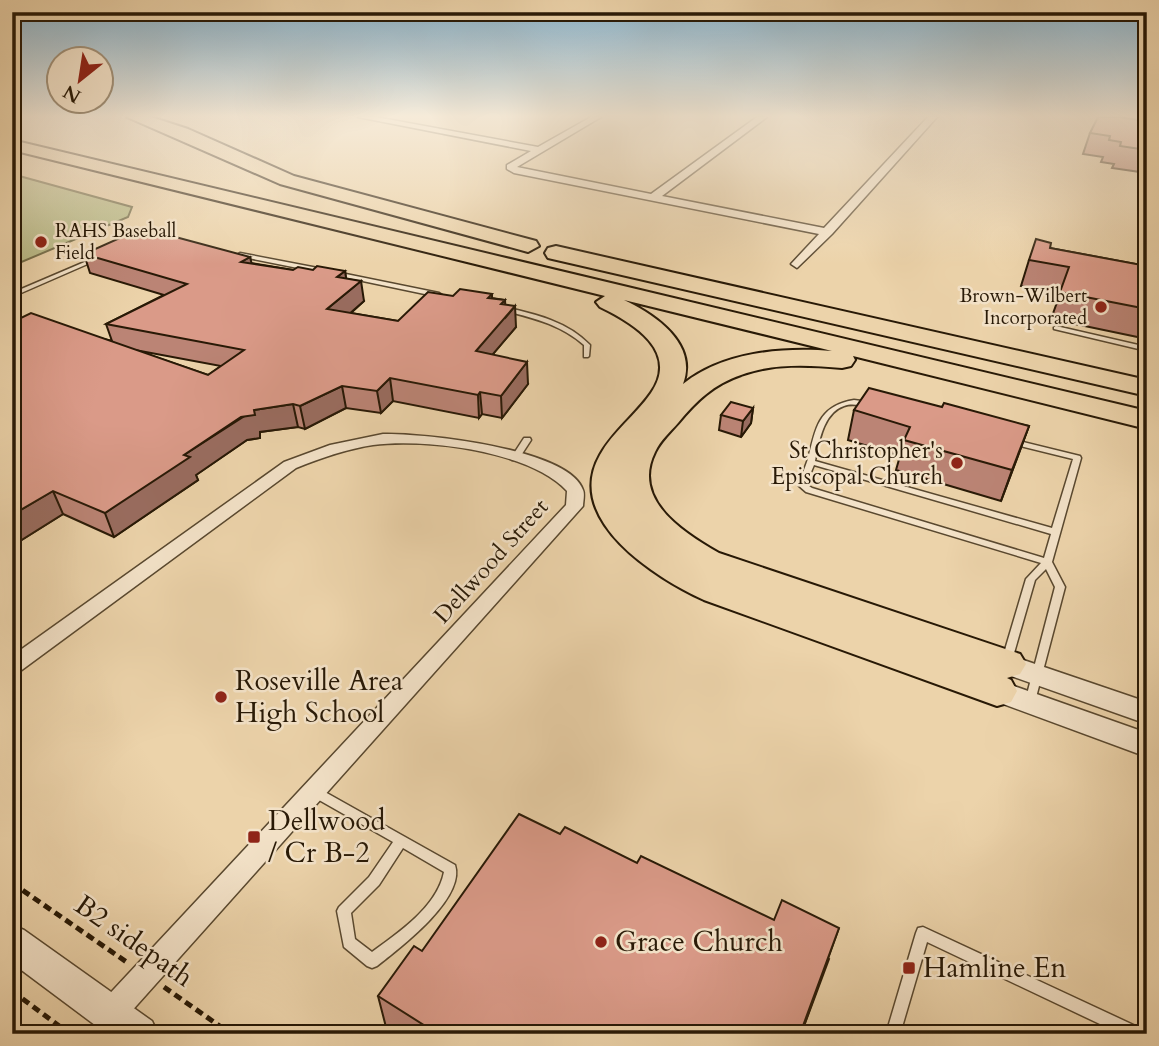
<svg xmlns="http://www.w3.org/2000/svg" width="1159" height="1046" font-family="Cardo,serif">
  <rect width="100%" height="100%" fill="#ecd3aa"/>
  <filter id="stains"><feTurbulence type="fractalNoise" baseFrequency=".00286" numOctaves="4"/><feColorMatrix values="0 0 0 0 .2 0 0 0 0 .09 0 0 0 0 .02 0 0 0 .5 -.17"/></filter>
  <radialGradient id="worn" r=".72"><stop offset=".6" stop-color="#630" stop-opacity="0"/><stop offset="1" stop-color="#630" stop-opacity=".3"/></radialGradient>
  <path fill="#b9bc87" stroke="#706a46" stroke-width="2" d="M12,174L132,207L128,217L12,266Z"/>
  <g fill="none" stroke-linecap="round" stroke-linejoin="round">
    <g stroke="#59482f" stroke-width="3">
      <g id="service">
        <path d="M240,253L323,269L326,271L323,273L238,256L237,255Z"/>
        <path d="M94,258L99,259L12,297V293Z"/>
        <path d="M336,272L439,293L442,295L439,297L334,275V273Z"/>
        <path d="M504,307C535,314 567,321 590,345L589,356L588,357H584V345C560,324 532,318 502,310V308Z"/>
        <path d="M1056,326L1147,347V351L1054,329V327Z"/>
        <path d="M854,400L869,402L873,404C864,408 854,402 844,406C823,413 819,442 815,461L1052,528L1073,459L1008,443L1007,441L1011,439L1080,456L1081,458L1052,562L1065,587L1034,705L1030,706L1026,705L1025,702L1055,587L1046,569L1035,580L1012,660L1011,663L1007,664L1003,663L1002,660L1026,579L1041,563L806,492L798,485C801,477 805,468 808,459C816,428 818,406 854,400ZM814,465L1051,534L1044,558L812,488L806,484Z"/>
        <path d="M524,438H530L531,440L518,460H512L511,458Z"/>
        <path d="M316,787L455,865C466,898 400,948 377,966L372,968L367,966L344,947L337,911L339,907L369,877L393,842L312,796L310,792L312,788ZM403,848L444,872C437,907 399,932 372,952L355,939L351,913L379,885Z"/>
        <path d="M923,927L1142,1029L1144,1034H1121L927,942L900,1034H886L916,933L918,928Z"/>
      </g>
    </g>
    <g stroke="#59482f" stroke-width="3">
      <g id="minor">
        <path d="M358,117H376L538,147L591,117H601L517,167L651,194L757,117H767L662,196L824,228L928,117H937L832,234L797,268L791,264L819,234L514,173L507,169V165L531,151Z"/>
        <path d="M383,434C421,433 569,448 583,490C585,494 583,502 583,506L121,1023L111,1027L101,1023L97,1013L101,1003L566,505L567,491C530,451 425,438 373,445C346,449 321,458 296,468L19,672L12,675V656L284,462L330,445Z"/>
      </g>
    </g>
    <g stroke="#59482f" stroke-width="3">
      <g id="tertiary">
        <path d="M1006,654L1147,702V724L997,671L993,664L997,657Z"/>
        <path d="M997,680L1147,733V757L987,698L983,691L987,684Z"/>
        <path d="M12,925L24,930L152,1021L158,1034H107L12,963Z"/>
      </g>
    </g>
    <g stroke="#281906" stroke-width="4">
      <g id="motorway">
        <path d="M127,117H151L188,129L294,176L536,241L539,246L528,252L280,184Z"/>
        <path d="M12,140L1147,411V429L853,356L855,360L851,366L842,368C809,365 773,363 741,375C714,384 696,401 678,423C670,432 660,441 655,452C631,500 684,533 719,553L1020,654L1026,664L1020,674L1007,678L1011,680L1017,691L1011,702L997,706L704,600C656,578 563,520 600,455C613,431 636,415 651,393C680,351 633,323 600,307L596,302L605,296L12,150ZM624,300L832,351C782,347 723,352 683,384C698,344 656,315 624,300Z"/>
        <path d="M556,246L1147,380V396L548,258L545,253L548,248Z"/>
      </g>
    </g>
    <g stroke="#281906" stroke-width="5" stroke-dasharray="8 5" stroke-linecap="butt">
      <path d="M12,883L128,963"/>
      <path d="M164,987L231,1034"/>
      <path d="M12,991L70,1034"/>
    </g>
    <use href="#service" fill="#f3e2c8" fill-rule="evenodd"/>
    <use href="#minor" fill="#f3e2c8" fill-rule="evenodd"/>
    <use href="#tertiary" fill="#f3e2c8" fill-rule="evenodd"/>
    <use href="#motorway" fill="#ecd3aa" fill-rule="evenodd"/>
  </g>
  <g fill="#bb8475" stroke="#281906" stroke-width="2" fill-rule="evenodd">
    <path d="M1147,121V173L1112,168L1114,164L1101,162L1103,157L1083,154L1090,133Z"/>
    <path d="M1050,248L1147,266V339L1051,319L1060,294L1021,286L1029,260Z"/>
    <path d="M84,254L250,257L251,263L293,270H313L345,271L346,279L364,301L351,313L398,321L453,296L492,294V298L505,300V305L516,327L492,355L528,384L502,418L482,414L479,418L393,401L381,413L346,408L305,429L298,427L260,432V438L247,440L196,475L198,480L114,537L63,514L12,546V316L112,341L106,324L164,295L90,273ZM135,350L221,366L208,375Z"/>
    <path d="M942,407L1029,426L1001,501L896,470L900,456L848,440L854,410Z"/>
    <path d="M753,408L751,423L741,437L719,430L721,415Z"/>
    <path d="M560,834L829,959L801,1034H398L386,1027L378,996L422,951Z"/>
  </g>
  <g fill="#996c5f" stroke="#281906" stroke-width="2">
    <path d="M250,257L255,277L241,262Z"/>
    <path d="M345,271L348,291L337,277Z"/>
    <path d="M361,281L364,301L331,330L327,309Z"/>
    <path d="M505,300L506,317L515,306L516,327L477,373L476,351L501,304Z"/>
    <path d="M527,362L528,384L502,418L501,396Z"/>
    <path d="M390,378L393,401L381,413L377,391Z"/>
    <path d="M342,386L346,408L305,429L300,406Z"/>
    <path d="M480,392L482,414L479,418L478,395Z"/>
    <path d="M293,404L298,427L260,432V438L247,440L196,475L198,480L114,537L105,513L184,455L254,410Z"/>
    <path d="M753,408L751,423L741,437L743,421Z"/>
    <path d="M1029,426L1018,456L1001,501L1012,470Z"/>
    <path d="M53,491L63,514L12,546V515Z"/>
    <path d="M839,928L801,1034H800Z"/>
  </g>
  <g fill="#da9a88" stroke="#281906" stroke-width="2">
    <path d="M1098,117H1119L1147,121V150L1120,146L1121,142L1109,140L1110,136L1090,133Z"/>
    <path d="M142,228L250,257L241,262L293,270L298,267L313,270L317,266L345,271L337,277L361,281L327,309L398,321L428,292L453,296L460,289L492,294L488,298L505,300L501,304L515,306L476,351L527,362L501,396L480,392L478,395L390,378L377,391L342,386L300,406L293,404L254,410L255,415L241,417L184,455L190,457L105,513L53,491L12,515V316L19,319L31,313L208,375L244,350L106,324L187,284L84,254Z"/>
    <path d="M1036,239L1051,243L1050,248L1147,266V309L1060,292L1069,267L1029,260Z"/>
    <path d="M869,388L942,407L944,403L1029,426L1012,470L904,440L910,427L854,410Z"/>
    <path d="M731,402L753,408L743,421L721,415Z"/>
    <path d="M519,814L560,834L565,827L637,863L641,856L774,920L782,900L839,928L800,1034H438L378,996L414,946L422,951Z"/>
  </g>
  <linearGradient id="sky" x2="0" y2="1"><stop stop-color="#88b5d1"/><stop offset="0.44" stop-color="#f6ebd9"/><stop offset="1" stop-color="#f6ebd9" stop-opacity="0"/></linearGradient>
  <rect width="1159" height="264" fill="url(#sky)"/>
  <g fill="#8f2418" stroke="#f3e2c8" stroke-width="2.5">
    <circle cx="41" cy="242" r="7"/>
    <circle cx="1101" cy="307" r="7"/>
    <circle cx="957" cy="463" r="7"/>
    <circle cx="221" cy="697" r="7"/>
    <rect x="247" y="830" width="14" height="14" rx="3.5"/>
    <circle cx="601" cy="942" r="7"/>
    <rect x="902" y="961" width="14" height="14" rx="3.5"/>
  </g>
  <g text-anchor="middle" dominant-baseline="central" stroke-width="5" stroke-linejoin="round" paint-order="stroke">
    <g font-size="19" fill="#281906" stroke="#f3e2c8" text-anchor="start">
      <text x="55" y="231">RAHS Baseball<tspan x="55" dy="22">Field</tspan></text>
      <text x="1087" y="296" text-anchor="end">Brown-Wilbert<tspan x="1087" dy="22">Incorporated</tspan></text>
    </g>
    <g font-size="23" fill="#281906" stroke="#f3e2c8" text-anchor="end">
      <text x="943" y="450">St Christopher's<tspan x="943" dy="26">Episcopal Church</tspan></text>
    </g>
    <g font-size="23" fill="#281906" stroke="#f3e2c8">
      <text transform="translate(491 561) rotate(-48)">Dellwood Street</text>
    </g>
    <g font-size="28" fill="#281906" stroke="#f3e2c8" text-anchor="start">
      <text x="235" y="681">Roseville Area<tspan x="235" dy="32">High School</tspan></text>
      <text x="268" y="821">Dellwood<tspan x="268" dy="32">/ Cr B-2</tspan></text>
      <text x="615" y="942">Grace Church</text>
      <text x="923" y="968">Hamline En</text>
    </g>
    <g font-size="28" fill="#281906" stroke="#f3e2c8">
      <text transform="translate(134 941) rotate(35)">B2 sidepath</text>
    </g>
  </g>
  <rect width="1159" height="1046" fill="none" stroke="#ecd3aa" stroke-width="42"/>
  <rect x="14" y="14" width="1131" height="1018" fill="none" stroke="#281906" stroke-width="3.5"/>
  <rect x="21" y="21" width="1117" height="1004" fill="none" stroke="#281906" stroke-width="2"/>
  <g transform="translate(80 80) rotate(210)"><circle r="33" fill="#f3e2c8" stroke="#a2927a" stroke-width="2"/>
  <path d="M0-5L12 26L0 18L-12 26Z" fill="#8f2418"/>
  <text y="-10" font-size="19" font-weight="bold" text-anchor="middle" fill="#281906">N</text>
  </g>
  <rect width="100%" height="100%" filter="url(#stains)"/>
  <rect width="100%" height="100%" fill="url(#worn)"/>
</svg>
